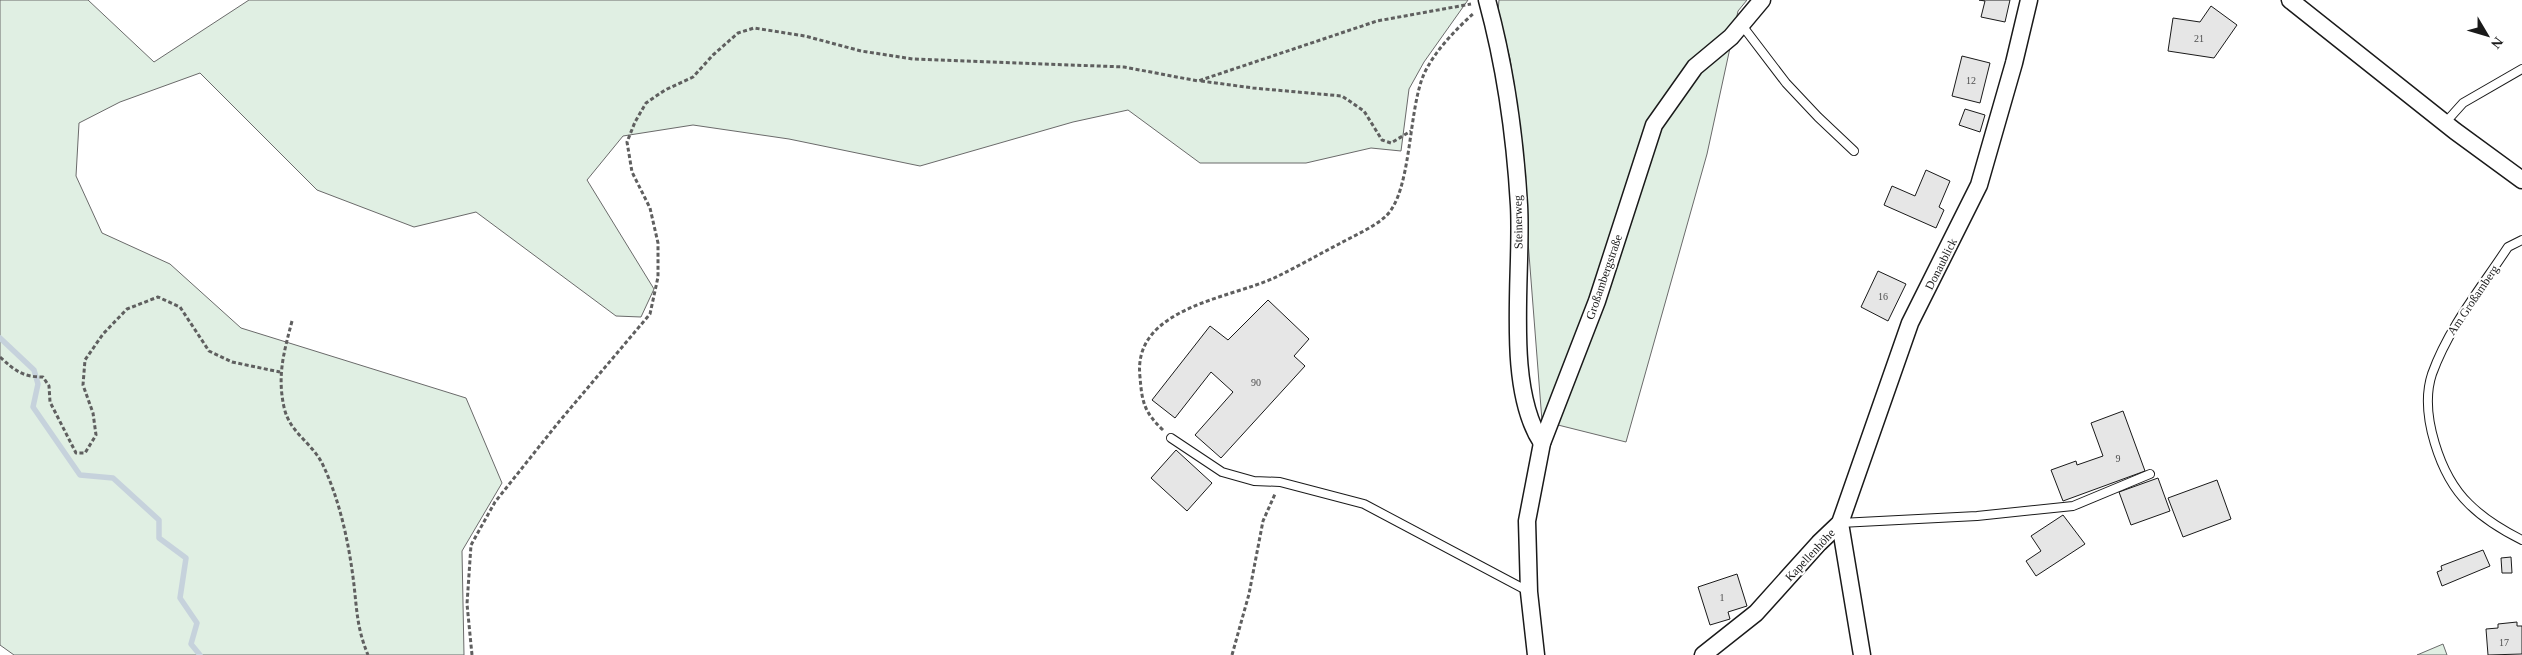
<svg xmlns="http://www.w3.org/2000/svg" width="2522" height="655" font-family="'Times New Roman',serif">
  <rect width="100%" height="100%" fill="#fff"/>
  <g fill="#e0efe3" stroke="#6a6a6a">
    <path d="M0,0H88L154,62L249,0H1468L1424,62L1409,89L1401,151L1371,148L1306,163H1200L1128,110L1073,122L920,166L789,139L693,125L623,136L587,180L654,289L641,317L616,316L476,212L414,227L317,190L200,73L120,102L79,123L76,176L102,233L170,264L241,328L466,398L502,483L462,551L464,655H14L0,645Z"/>
    <path d="M1499,0H1747L1738,11L1707,154L1626,442L1542,421L1518,113L1510,59L1498,11Z"/>
    <path d="M2443,644L2447,655H2417Z"/>
  </g>
  <g fill="none" stroke-linecap="round" stroke-linejoin="round">
    <path stroke="#c6d2dc" stroke-width="5.5" d="M0,338L34,370L38,384L33,407L80,475L113,478L159,520V538L186,558L180,598L197,623L191,644L200,655"/>
  </g>
  <g fill="#e6e6e6" stroke="#1a1a1a">
    <path d="M1979,0H2010L2005,22L1981,17L1985,1Z"/>
    <path d="M2211,6L2237,25L2214,58L2168,51L2173,18L2200,22Z"/>
    <path d="M1962,56L1990,63L1980,103L1952,96Z"/>
    <path d="M1965,109L1985,115L1980,132L1959,125Z"/>
    <path d="M1926,170L1950,181L1939,207L1944,210L1936,228L1884,205L1892,186L1915,196Z"/>
    <path d="M1878,271L1906,284L1888,321L1861,307Z"/>
    <path d="M1268,300L1309,339L1294,356L1305,366L1221,458L1195,435L1233,392L1211,372L1175,418L1152,400L1210,326L1228,340Z"/>
    <path d="M2123,411L2145,471L2063,501L2051,470L2076,461L2077,465L2103,456L2091,423Z"/>
    <path d="M1176,450L1212,483L1187,511L1151,478Z"/>
    <path d="M2158,478L2170,511L2131,525L2119,492Z"/>
    <path d="M2217,480L2231,519L2183,537L2168,498Z"/>
    <path d="M2063,515L2085,544L2036,576L2026,561L2041,551L2031,536Z"/>
    <path d="M2483,550L2490,566L2442,586L2437,572L2442,570L2441,566Z"/>
    <path d="M2511,557L2512,573H2502L2501,558Z"/>
    <path d="M1737,574L1747,606L1728,612L1730,619L1710,625L1698,587Z"/>
    <path d="M2517,622V626H2522V654L2488,655L2486,629L2498,628V624Z"/>
  </g>
  <g fill="none" stroke-linecap="round" stroke-linejoin="round">
    <g stroke="#1a1a1a" stroke-width="10">
      <g id="lane">
        <path d="M1741,24L1786,83L1818,117L1854,151"/>
        <path d="M2445,123L2463,103L2522,69"/>
        <path d="M2522,240L2508,247C2481,288 2449,327 2432,374C2419,413 2440,476 2469,504C2483,518 2504,531 2522,540"/>
        <path d="M1171,438L1222,472L1254,481L1280,482L1364,504L1528,591"/>
        <path d="M1840,523L1977,516L2073,506L2150,474"/>
      </g>
    </g>
    <g stroke="#1a1a1a" stroke-width="19">
      <g id="street">
        <path d="M1487,0C1505,66 1515,137 1519,205C1523,273 1504,386 1542,443"/>
        <path d="M2290,0L2455,131L2522,180"/>
        <path d="M1840,523L1862,655"/>
        <path d="M1536,655L1529,592L1527,521L1542,443L1597,301L1654,125L1695,67L1731,37L1762,0"/>
        <path d="M1703,655L1756,613L1819,543L1840,523L1910,323L1979,185L2014,63L2029,0"/>
      </g>
    </g>
    <g stroke="#5f5f5f" stroke-width="3" stroke-dasharray="4 2.5" stroke-linecap="butt">
      <path d="M1201,81L1253,88L1342,96L1364,111L1382,140L1391,143L1411,131"/>
      <path d="M292,321C284,352 277,375 284,407C289,432 311,442 322,463C339,498 348,539 353,577C357,607 356,626 368,655"/>
      <path d="M0,357C15,371 23,377 43,377L49,386L50,402L76,453H85L96,435L93,413L83,385L85,360L103,334L127,309L158,297L180,307L209,351L232,362L280,372"/>
      <path d="M1163,430C1144,412 1142,402 1140,377C1132,308 1228,299 1274,278C1295,268 1316,256 1337,245C1353,236 1373,228 1386,216C1412,191 1408,110 1424,74C1434,52 1456,29 1474,13"/>
      <path d="M472,655L467,604L471,545L495,502L558,423L650,314L658,277V243L650,208L632,172L627,142L635,122L646,103L665,90L693,77L713,55L738,33L754,28L805,36L861,51L913,59L1124,67L1198,81L1377,21L1471,4"/>
      <path d="M1232,655L1249,594L1263,521L1275,494"/>
    </g>
    <use href="#lane" stroke="#fff" stroke-width="8"/>
    <use href="#street" stroke="#fff" stroke-width="16"/>
  </g>
  <g text-anchor="middle" dominant-baseline="central" stroke-width="4" stroke-linejoin="round" paint-order="stroke">
    <g font-size="10" fill="#4d4d4d">
      <text x="2199" y="38">21</text>
      <text x="1971" y="80">12</text>
      <text x="1883" y="296">16</text>
      <text x="1256" y="382">90</text>
      <text x="2118" y="458">9</text>
      <text x="1722" y="597">1</text>
      <text x="2504" y="642">17</text>
    </g>
    <g font-size="12" fill="#1a1a1a" stroke="#fff">
      <text transform="translate(1518 222) rotate(-91)">Steinerweg</text>
      <text transform="translate(1941 264) rotate(-63)">Donaublick</text>
      <text transform="translate(1604 277) rotate(-71)">Großambergstraße</text>
      <text transform="translate(2473 300) rotate(-56)">Am Großamberg</text>
      <text transform="translate(1810 555) rotate(-47)">Kapellenhöhe</text>
    </g>
  </g>
  <g transform="translate(2487 35) rotate(128)" stroke="#ffffff" stroke-width="4" paint-order="stroke">
  <path d="M0-4L9 19L0 12L-9 19Z" fill="#1a1a1a"/>
  <text y="-8" font-size="14" font-weight="bold" text-anchor="middle" fill="#1a1a1a">N</text>
  </g>
</svg>
